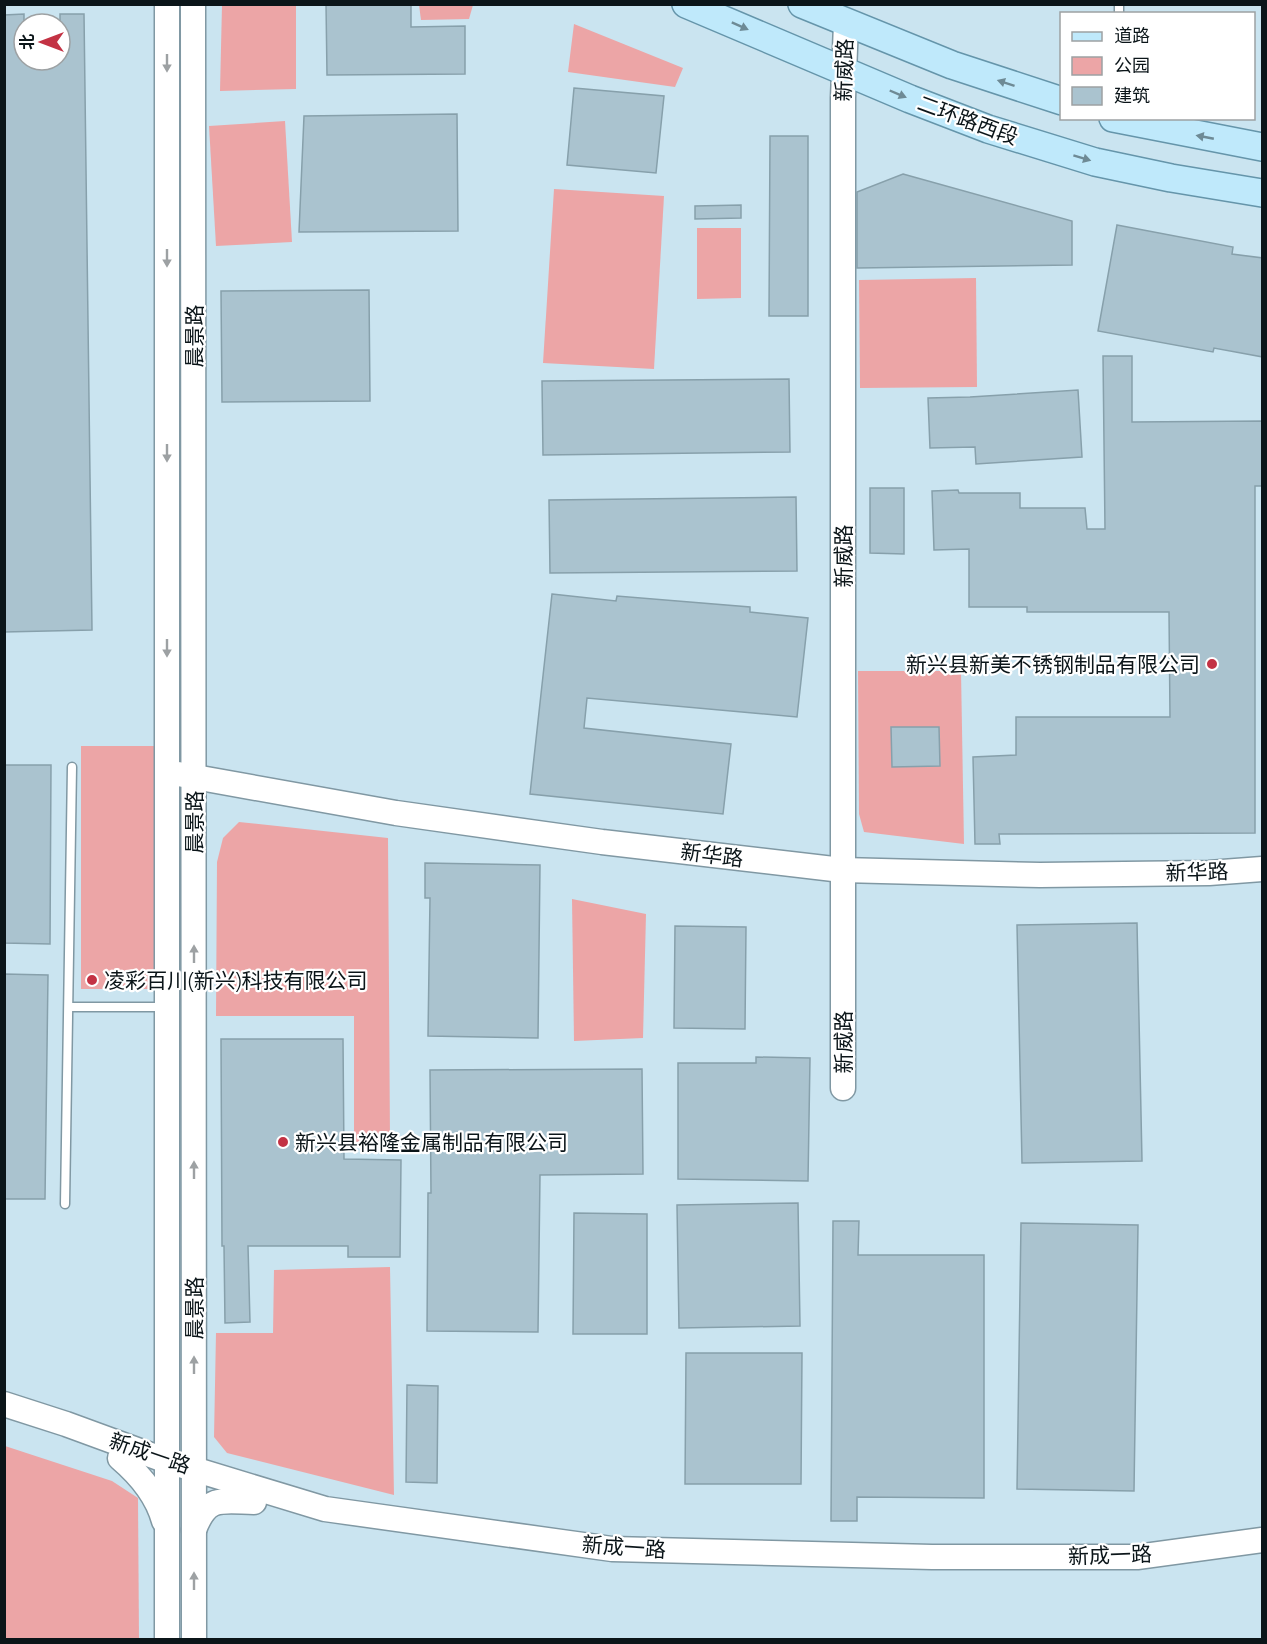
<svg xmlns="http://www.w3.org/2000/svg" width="1267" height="1644" font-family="'Zilla Slab','Noto Sans SC',serif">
  <rect width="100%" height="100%" fill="#cae4f0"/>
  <g fill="#eca5a6">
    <path d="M222,5H296V89L220,91Z"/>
    <path d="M419,5V4L473,5L469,19L421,20Z"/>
    <path d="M574,24L683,68L675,87L568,72Z"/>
    <path d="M285,121L292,242L216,246L209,126Z"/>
    <path d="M554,189L664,196L654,369L543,363Z"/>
    <path d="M697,228H741V298L697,299Z"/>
    <path d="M976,278L977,387L860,388L859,280Z"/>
    <path d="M858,671H961L964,844L864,832L859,814Z"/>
    <rect x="81" y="746" width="74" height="243"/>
    <path d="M239,822L388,838L390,1140L354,1142V1016H216L217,862L223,838Z"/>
    <path d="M572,899L646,914L643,1038L574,1041Z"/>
    <path d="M390,1267L394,1495L227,1453L214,1437L216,1333H273L274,1270Z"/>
    <path d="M5,1446L112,1481L138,1498L139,1639H5Z"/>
  </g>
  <g fill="#aac3cf" stroke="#87a0ab" stroke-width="1.5">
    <path d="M326,4H411V27L465,26V74L327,75Z"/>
    <path d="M24,14V60H60V14H84L92,630L4,632V15Z"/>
    <path d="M574,88L664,96L656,173L567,165Z"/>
    <path d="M457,114L458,231L299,232L304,116Z"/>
    <path d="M770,136H808V316H769Z"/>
    <path d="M903,174L1072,221V265L857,268V192Z"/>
    <path d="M741,205V218L695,219V206Z"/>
    <path d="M1117,225L1233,247L1232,254L1263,258V357L1214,348L1213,352L1098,331Z"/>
    <path d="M369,290L370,401L222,402L221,291Z"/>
    <path d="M1103,356H1132V422L1263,421V486H1255V833L999,834L1000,844H975L973,757L1016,755V717H1170L1169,612H1027V607H969V549L934,550L932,491L958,490L959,493H1020V508H1085L1087,529H1105Z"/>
    <path d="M789,379L790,452L543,455L542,381Z"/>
    <path d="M1078,390L1082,457L976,464L975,447L930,448L928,398L970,397Z"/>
    <path d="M870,488H904V554L870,553Z"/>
    <path d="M796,497L797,571L550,573L549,500Z"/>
    <path d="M552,594L616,601L617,596L750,607V612L808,618L797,717L587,698L584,728L731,744L723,814L530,794Z"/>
    <path d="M891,727H939L940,766L892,767Z"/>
    <path d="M4,765H51L50,944L4,943Z"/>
    <path d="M425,863L540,865L538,1038L428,1036L430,898H425Z"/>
    <path d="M1137,923L1142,1161L1022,1163L1017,925Z"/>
    <path d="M675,926L746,927L745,1029L674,1028Z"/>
    <path d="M4,974L48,975L45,1199H4Z"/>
    <path d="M221,1039H343L344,1159L401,1160L400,1257H348V1246H248L250,1322L225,1323L224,1246H222Z"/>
    <path d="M756,1057L810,1058L808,1181L678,1179V1063H756Z"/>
    <path d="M642,1069L643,1174L540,1175L538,1332L427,1331L428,1193H431L430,1070Z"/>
    <path d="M798,1203L800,1326L679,1328L677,1205Z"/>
    <path d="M574,1213L647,1214V1334H573Z"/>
    <path d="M833,1221H859L858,1255H984V1498L857,1497V1521H831Z"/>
    <path d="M1021,1223L1138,1225L1134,1491L1017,1489Z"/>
    <path d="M686,1353H802L801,1484H685Z"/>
    <path d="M407,1385L438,1386L437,1483L406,1482Z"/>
  </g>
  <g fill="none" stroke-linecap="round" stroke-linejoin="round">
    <g stroke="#8098a3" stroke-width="11">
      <g id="lane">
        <path d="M1119,14V4"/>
        <path d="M69,1007H165"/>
        <path d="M65,1204L72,767"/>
      </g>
    </g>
    <g stroke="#8098a3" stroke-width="27">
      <g id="secondary">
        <path d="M193,4L194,1640"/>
        <path d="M178,774L396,813L602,842L842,870L1040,875L1209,873L1262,869"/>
        <path d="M843,1088V98L846,24"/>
        <path d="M4,1404L66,1424L167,1461L325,1509L612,1549L932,1557H1137L1262,1540"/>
        <path d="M120,1458C140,1475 157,1495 164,1521"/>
        <path d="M194,1530C207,1495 221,1501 254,1502"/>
        <path d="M167,1640V4"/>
      </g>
    </g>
    <g stroke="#6595aa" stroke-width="30">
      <g id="primary">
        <path d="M686,4L910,99L988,129L1095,162L1171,178L1262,193"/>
        <path d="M802,4L952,65L1062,101"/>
        <path d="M1113,118L1262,147"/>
      </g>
    </g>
    <use href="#lane" stroke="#fff" stroke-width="8"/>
    <use href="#secondary" stroke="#fff" stroke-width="24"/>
    <use href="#primary" stroke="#bfe9fb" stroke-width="27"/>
  </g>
  <defs><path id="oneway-solid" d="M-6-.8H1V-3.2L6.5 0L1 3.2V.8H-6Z" transform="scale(1.5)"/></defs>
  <g fill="#6e8a95">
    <use href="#oneway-solid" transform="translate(740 26) rotate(24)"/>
    <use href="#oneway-solid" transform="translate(1006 83) rotate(-162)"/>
    <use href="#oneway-solid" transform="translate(898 94) rotate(23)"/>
    <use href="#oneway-solid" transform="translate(1205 137) rotate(-169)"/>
    <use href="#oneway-solid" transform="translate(1082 158) rotate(17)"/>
  </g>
  <g fill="#9da1a3">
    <use href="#oneway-solid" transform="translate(167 63) rotate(90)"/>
    <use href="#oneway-solid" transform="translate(167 258) rotate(90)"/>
    <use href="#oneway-solid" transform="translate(167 453) rotate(90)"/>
    <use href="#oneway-solid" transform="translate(167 648) rotate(90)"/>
    <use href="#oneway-solid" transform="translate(194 954) rotate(-90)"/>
    <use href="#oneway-solid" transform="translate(194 1170) rotate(-90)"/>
    <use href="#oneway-solid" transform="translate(194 1365) rotate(-90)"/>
    <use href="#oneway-solid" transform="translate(194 1581) rotate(-90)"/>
  </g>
  <g fill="#c33244" stroke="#fff" stroke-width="2">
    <circle cx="1212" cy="664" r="6"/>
    <circle cx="92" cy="980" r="6"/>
    <circle cx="283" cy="1142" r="6"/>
  </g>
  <g text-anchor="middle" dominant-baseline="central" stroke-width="4.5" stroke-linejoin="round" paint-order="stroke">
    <g font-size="21" fill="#0b1519" stroke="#fff">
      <text transform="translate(844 70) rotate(-88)">新威路</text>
      <text transform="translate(968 120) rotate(20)">二环路西段</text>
      <text transform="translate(194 336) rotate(-90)">晨景路</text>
      <text transform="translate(843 556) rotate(-90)">新威路</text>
      <text transform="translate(194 822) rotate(-90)">晨景路</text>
      <text transform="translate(712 855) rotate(7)">新华路</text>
      <text transform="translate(1197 872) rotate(-2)">新华路</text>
      <text transform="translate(843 1042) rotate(-90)">新威路</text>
      <text transform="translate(194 1308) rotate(-90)">晨景路</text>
      <text transform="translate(150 1453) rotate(19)">新成一路</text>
      <text transform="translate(624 1547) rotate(4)">新成一路</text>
      <text transform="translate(1110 1555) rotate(-2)">新成一路</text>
    </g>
    <g font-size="21" fill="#0b1519" stroke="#fff" text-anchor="start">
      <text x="1200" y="664" text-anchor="end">新兴县新美不锈钢制品有限公司</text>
      <text x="104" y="980">凌彩百川(新兴)科技有限公司</text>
      <text x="295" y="1142">新兴县裕隆金属制品有限公司</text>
    </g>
  </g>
  <rect width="1267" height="1644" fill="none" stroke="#0b1519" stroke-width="12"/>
  <rect x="1060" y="12" width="195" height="108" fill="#ffffff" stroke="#9da1a3" stroke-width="1.5"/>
  <rect x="1072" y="32" width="30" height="9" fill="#bfe9fb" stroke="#9da1a3" stroke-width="1.5"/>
  <text x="1114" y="42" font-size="18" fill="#0b1519">道路</text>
  <rect x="1072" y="57" width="30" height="18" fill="#eca5a6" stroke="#9da1a3" stroke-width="1.5"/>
  <text x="1114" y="72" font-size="18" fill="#0b1519">公园</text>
  <rect x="1072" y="87" width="30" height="18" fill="#aac3cf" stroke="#9da1a3" stroke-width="1.5"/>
  <text x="1114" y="102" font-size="18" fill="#0b1519">建筑</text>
  <g transform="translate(42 42) rotate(270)"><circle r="28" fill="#ffffff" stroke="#9da1a3" stroke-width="1.5"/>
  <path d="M0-4.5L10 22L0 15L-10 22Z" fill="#c33244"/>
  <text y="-9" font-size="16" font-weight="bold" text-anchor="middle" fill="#0b1519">北</text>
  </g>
</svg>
